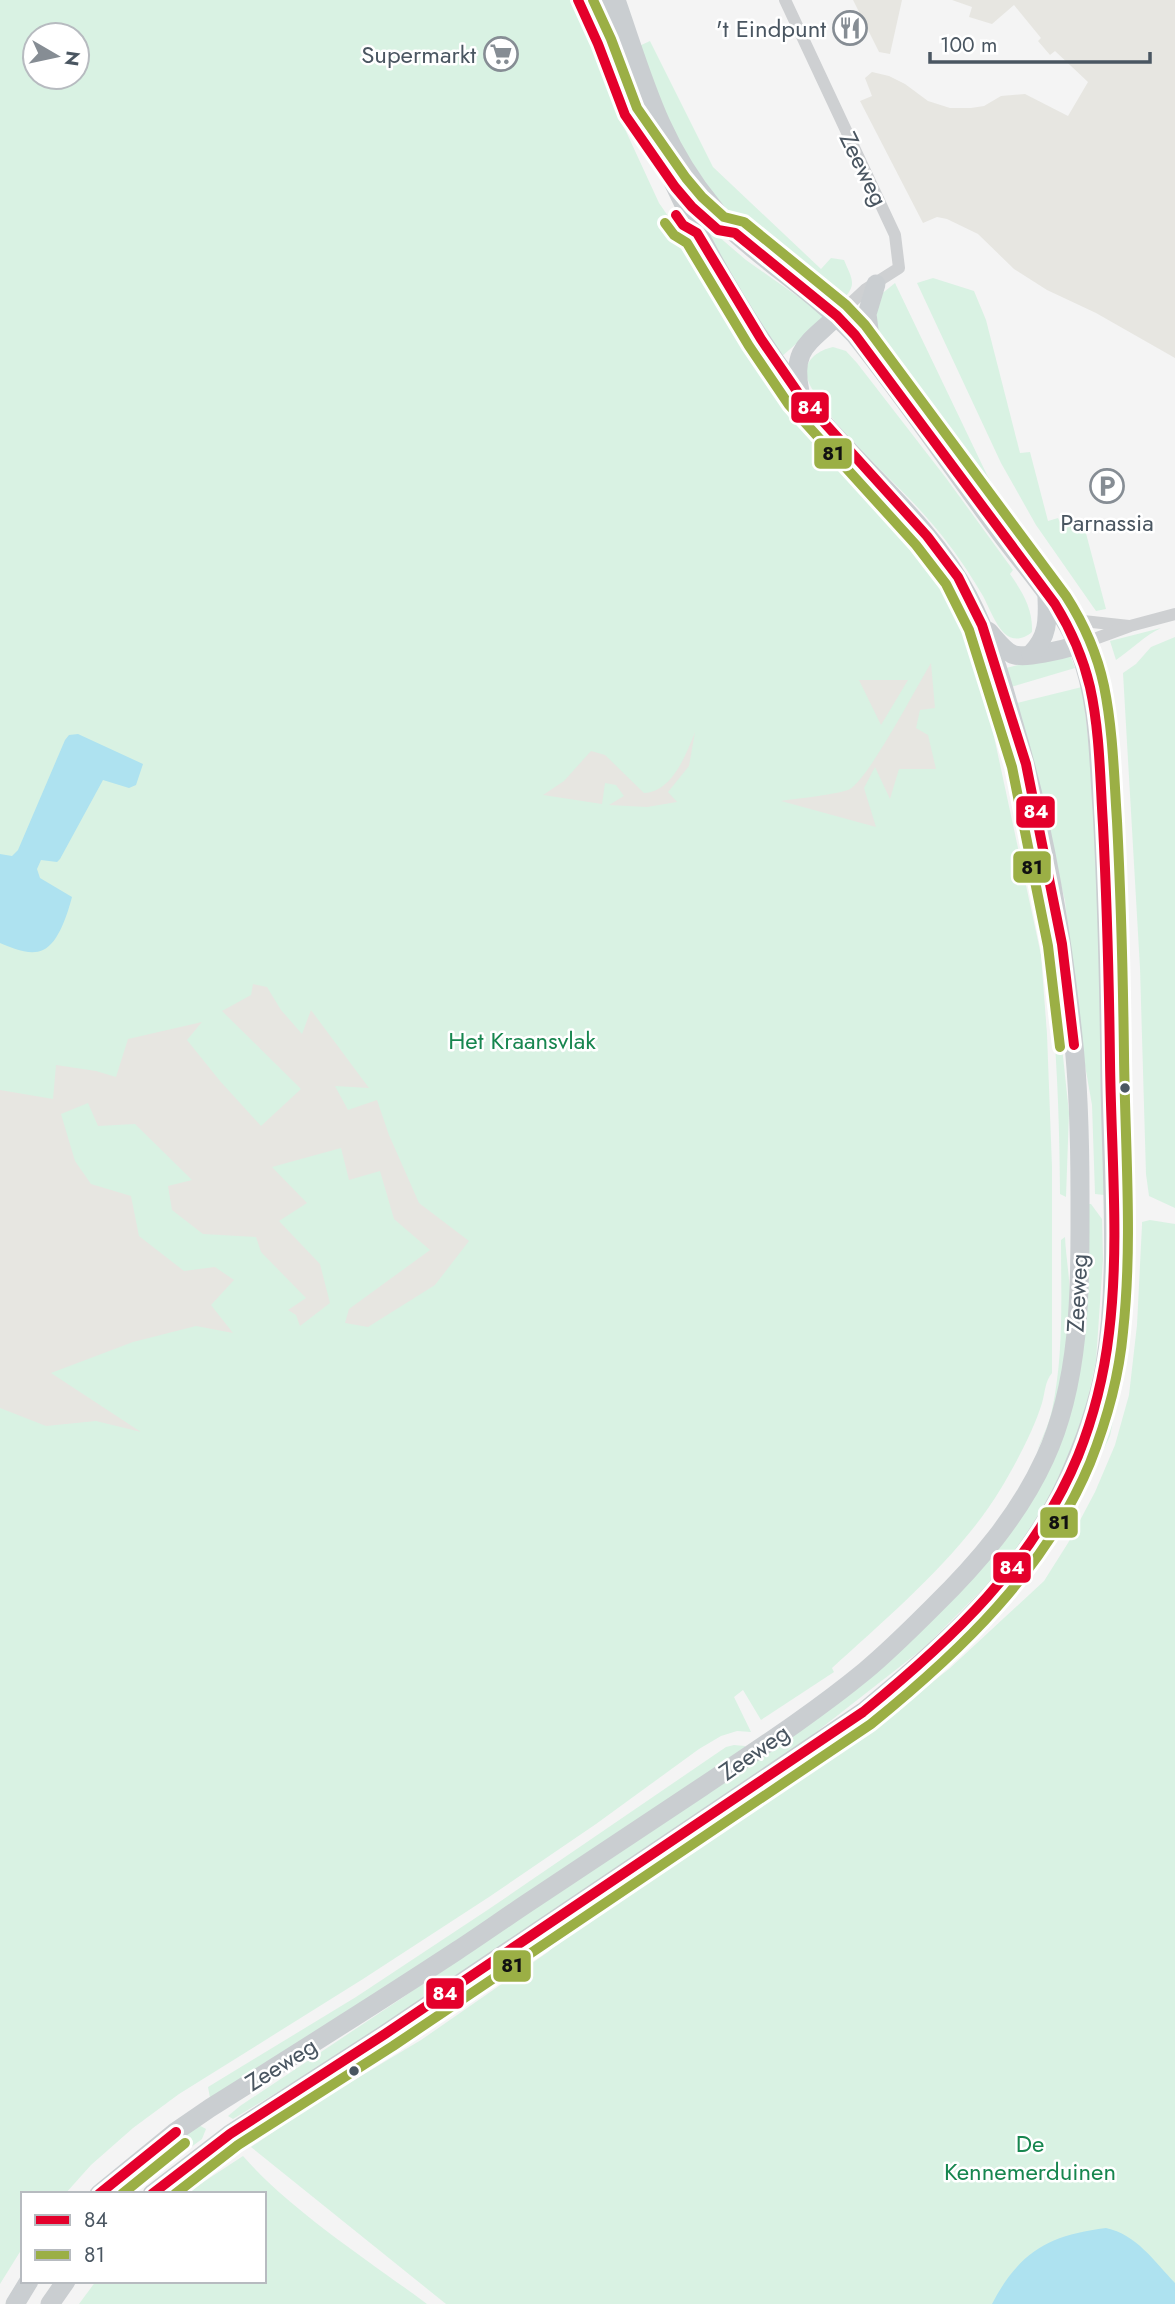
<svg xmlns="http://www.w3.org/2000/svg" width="1175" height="2304" font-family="Jost,sans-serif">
  <rect width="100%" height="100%" fill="#f4f4f4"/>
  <g fill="#d9f2e3" fill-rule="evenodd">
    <path d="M0,0H571L610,81L618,114L659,203L688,245L741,334L771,364L929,557L951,589L975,636L995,691L984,690L1041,955L1047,1034L1052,1167V1373C1045,1381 1045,1393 1042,1403C1033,1432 1016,1463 1000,1490C961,1555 888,1617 832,1668L834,1672L761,1720L743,1690L734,1697L751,1732L737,1731L721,1736L699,1749L596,1824L489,1897L363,1979L179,2094L133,2128L91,2165L65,2194H23V2247L0,2284ZM35,35H77V77H35Z"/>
    <path d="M650,41L713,167L821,269L831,258L844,260C850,275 858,284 845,297L832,298L817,291L730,221L688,168L637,47Z"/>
    <path d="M697,218L746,260L827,317L781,357Z"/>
    <path d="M933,278L974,291L986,320L1020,453L1030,452L1048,521L1058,518L1062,526L1083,522L1106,609L1096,611L1036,525L1001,463L917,283Z"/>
    <path d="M895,283L987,475L1024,537L1078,611L1074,613L1063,603L874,335L879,296Z"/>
    <path d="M833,347L846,351L857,363L946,478L1013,570L1010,574C1023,593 1033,609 1032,632C1024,639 1013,642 1004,633C995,624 989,607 983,596C969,572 952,547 934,526C901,486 860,454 828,413L829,411C823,402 813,393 809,383C800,364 815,351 833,347Z"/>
    <path d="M1161,628C1144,636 1132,649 1116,660L1110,641Z"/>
    <path d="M1175,637V1208L1149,1196L1146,1174L1140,968L1123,673L1136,664L1151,647Z"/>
    <path d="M1069,652L1075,668L1011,687L1006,668Z"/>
    <path d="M1107,679L1114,759L1128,1053L1129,1082L1124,1084V1114L1129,1116L1126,1193L1121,1183L1122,1073L1116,1036L1097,682Z"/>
    <path d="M1082,687C1104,855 1101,1026 1104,1195L1095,1194L1092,1105L1080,1037L1065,901L1017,703Z"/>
    <path d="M999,709L1021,786L1047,905L1069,1113L1066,1197L1060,1194C1059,1033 1047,864 990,712Z"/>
    <path d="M1088,1204H1091L1102,1219L1103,1259L1096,1361L1087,1403L1063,1475L1020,1545L993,1579L925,1647L792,1751L382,2029L233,2119L228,2116L240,2106L402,1998L879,1664L1055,1454Z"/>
    <path d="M1150,1220L1175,1224V2304H446L251,2147L319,2101L421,2040L548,1952L555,1945L699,1849L890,1715L949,1669L1044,1581L1068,1543L1095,1492L1115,1445L1129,1395L1137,1325L1142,1225V1222Z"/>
    <path d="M1124,1229L1128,1253L1125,1360L1110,1436L1072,1514L1030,1577L977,1626L933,1662L1075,1485L1093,1447L1108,1407L1119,1357L1120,1333L1125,1312L1123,1288Z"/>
    <path d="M1065,1237C1066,1260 1072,1291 1070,1313C1068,1360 1058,1409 1037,1451C1042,1438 1049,1424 1052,1410C1064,1354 1061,1296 1061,1240Z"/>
    <path d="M734,1745L745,1746V1750L603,1850L210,2098L208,2087L356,1997L489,1909L726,1747Z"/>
    <path d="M197,2124L206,2129L202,2139L128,2194H106Z"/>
    <path d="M243,2156C291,2211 368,2260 427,2304H79L96,2281H264V2194H185Z"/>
  </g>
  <g fill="#e7e6e1">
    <path d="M853,0H902L890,54L879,52Z"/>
    <path d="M952,0H1175V358L1096,313L1047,290L1014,269L978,234L947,219L937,217L923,223L860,101L872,96L865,78L872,72L889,76L905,84L928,101L950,108H971L984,106L1001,96L1025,94L1068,116L1088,82L1055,51L1050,55L1038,41L1041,38L1014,5L992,24L969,17L972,7Z"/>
    <path d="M931,663L935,708L920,710L916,728L928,735L936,769H899L890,799L875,767L864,788L876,827L781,801C793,799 842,794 850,789C869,778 917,686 931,663Z"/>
    <path d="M859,680H908L881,725Z"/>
    <path d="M695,732L689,766L668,792L677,802L647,807L609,805L624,796L616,785L605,783L602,804L543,795L564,781L591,751L605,755L644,793C672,792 686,755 695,732Z"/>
    <path d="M253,984L267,987L281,1010L302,1034L311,1010L369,1088L335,1086L348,1110L377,1100L389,1135L419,1203L469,1241L435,1285L368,1327L345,1323L349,1309L430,1250L394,1219L380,1171L349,1180L341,1148L272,1167L307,1203L279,1221L320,1264L330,1303L300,1326L296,1315L288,1310L306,1298L261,1252L256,1237L203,1234L172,1210L168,1186L192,1180L135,1124L98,1126L88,1103L61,1114L75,1161L91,1184L131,1196L139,1236L184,1271L215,1267L234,1280L211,1305L233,1333L196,1326L133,1342L51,1373L141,1432L96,1421L46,1426L0,1408V1090L53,1099L56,1065L96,1071L116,1077L128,1039L202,1022L187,1040L220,1081L261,1126L301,1089L222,1011L251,995Z"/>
  </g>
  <g fill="#aee2f0">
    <path d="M78,734L143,764L136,785L129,788L103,780L60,859L57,862L41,860L37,869L40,878L72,897C68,912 59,943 43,950C30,956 12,948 0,943V854L12,856L18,850L65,740L69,735Z"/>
    <path d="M1106,2228C1136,2234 1155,2262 1175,2283V2304H992C1019,2252 1049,2235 1106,2228Z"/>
  </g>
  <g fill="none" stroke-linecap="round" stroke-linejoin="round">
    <g stroke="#ced0d2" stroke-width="12">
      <path d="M785,0L895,235L899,268L866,289L837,316"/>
      <path d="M598,44L618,36"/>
      <path d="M1061,615L1074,620L1129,626"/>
      <path d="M1078,645L1130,626L1175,614"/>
    </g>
    <g stroke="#caced1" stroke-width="19">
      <path d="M872,353L867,314L876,284"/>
      <path d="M800,392C791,349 808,344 837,316"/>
      <path d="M988,631C995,638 1003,650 1012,654C1022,660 1065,649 1078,645"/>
      <path d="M1031,654C1048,637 1048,620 1047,597"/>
      <path d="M99,2194L175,2132L210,2108C293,2056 376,2004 458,1950C484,1933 509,1915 535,1898C591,1861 647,1824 702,1787C757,1750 814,1713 865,1671C889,1651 911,1629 933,1607C978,1563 1019,1515 1045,1458C1082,1378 1080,1283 1080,1196C1080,1142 1079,1089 1073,1036C1062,930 1044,823 1013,721C1001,678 989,636 968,596C927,517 850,462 797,391C707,270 650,141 598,0"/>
      <path d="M152,2194L230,2134L385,2034L863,1712C943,1647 1022,1577 1066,1483C1083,1446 1098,1405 1105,1365C1120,1273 1111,1173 1110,1079C1109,989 1107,899 1102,809C1098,755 1099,701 1079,649C1064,609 1027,569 1001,534C952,468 906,399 855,335C819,297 775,269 737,235C728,227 720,216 712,206C659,142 643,77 616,0"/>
      <path d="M15,2304L29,2281"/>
      <path d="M50,2304L66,2281"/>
    </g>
    <g stroke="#fff" stroke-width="16">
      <g id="bus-1">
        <path d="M676,215L683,225L697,233L761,339L801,397L927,536L958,577L982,625L1026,764L1062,944L1074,1045"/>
        <path d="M99,2194L176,2132"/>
        <path d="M152,2194L230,2134L385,2034L863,1712C951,1640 1034,1563 1078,1456C1094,1416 1104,1376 1109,1333C1120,1243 1111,1151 1110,1061C1109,982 1107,904 1103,825C1100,779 1100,732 1090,687C1083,657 1071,630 1055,604L855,335L837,316L735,233L718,230L692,207L675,187L625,115L598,44L578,0"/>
      </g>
    </g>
    <g stroke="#fff" stroke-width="16">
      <g id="bus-2">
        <path d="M665,223L674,235L687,243L749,346L789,405L916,545L946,584L969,630L1012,767L1048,946L1060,1047"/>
        <path d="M122,2194L185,2143"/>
        <path d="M175,2194L238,2145L393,2046L871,1724C961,1651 1045,1571 1090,1463C1107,1420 1119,1377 1123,1332C1133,1240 1125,1147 1124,1055C1123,977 1121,899 1117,821C1114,776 1113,730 1104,686C1097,653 1084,624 1066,596L865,325L846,305L744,222L724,217L702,197L686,178L637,108L611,39L593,0"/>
      </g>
    </g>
    <use href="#bus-1" stroke="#e4002b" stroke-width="10"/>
    <use href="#bus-2" stroke="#9baf45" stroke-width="10"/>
  </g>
  <defs>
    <g id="restaurant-ring" transform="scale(1.75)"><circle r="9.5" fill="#fff" stroke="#868d94" stroke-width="1.5"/><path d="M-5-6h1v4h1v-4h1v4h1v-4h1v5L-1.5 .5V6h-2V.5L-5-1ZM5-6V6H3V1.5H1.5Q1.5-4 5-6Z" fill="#868d94"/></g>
    <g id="supermarket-ring" transform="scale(1.75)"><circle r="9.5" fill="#fff" stroke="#868d94" stroke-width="1.5"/><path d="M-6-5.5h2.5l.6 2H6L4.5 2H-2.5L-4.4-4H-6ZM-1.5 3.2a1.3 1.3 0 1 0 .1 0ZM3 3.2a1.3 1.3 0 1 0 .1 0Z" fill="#868d94"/></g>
    <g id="parking-ring" transform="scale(1.75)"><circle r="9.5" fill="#fff" stroke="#868d94" stroke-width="1.5"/><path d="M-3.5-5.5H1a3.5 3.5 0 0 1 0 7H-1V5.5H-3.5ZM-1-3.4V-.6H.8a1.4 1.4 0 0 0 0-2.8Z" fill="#868d94"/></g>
  </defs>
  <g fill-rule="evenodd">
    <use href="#restaurant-ring" x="850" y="28"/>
    <use href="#supermarket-ring" x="501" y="54"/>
    <use href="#parking-ring" x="1107" y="486"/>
  </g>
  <g fill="#4a5661" stroke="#fff" stroke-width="2.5">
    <circle cx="1125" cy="1088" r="6"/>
    <circle cx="354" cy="2071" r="6"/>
  </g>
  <g text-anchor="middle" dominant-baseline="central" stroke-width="5" stroke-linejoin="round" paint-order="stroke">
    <g font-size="24" fill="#4a5661" stroke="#fff" text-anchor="end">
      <text x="826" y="28">'t Eindpunt</text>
      <text x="476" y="54">Supermarkt</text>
      <text x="1107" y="522" text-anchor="middle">Parnassia</text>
    </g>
    <g font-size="24" fill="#4a5661" stroke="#fff">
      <text transform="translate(864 169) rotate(64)">Zeeweg</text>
      <text transform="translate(1077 1293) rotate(-87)">Zeeweg</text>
      <text transform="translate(754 1752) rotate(-35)">Zeeweg</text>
      <text transform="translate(281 2064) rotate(-32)">Zeeweg</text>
    </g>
    <g font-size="24" fill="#17864f" stroke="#fff">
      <text x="522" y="1040">Het Kraansvlak</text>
      <text x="1030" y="2143">De<tspan x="1030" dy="28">Kennemerduinen</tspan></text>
    </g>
  </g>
  <g stroke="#fff" stroke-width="2.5">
    <rect x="790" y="391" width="40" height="33" rx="7" fill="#e4002b"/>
    <rect x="813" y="437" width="40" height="33" rx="7" fill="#9baf45"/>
    <rect x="1015" y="795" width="41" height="34" rx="7" fill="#e4002b"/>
    <rect x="1012" y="850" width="40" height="34" rx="7" fill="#9baf45"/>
    <rect x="1039" y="1506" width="40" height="33" rx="7" fill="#9baf45"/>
    <rect x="992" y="1551" width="40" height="33" rx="7" fill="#e4002b"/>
    <rect x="492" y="1949" width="40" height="34" rx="7" fill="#9baf45"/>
    <rect x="425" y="1977" width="40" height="33" rx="7" fill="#e4002b"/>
  </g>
  <g font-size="19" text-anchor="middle" font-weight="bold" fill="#fff">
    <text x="810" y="414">84</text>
    <text x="1036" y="818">84</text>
    <text x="1012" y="1574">84</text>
    <text x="445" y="2000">84</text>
  </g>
  <g font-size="19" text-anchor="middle" font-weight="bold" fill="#111">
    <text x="833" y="460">81</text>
    <text x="1032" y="874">81</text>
    <text x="1059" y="1529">81</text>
    <text x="512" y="1972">81</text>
  </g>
  <rect x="21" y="2192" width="245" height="91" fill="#ffffff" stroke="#b7bbc0" stroke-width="2"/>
  <rect x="35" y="2215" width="35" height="10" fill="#e4002b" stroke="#b7bbc0" stroke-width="2"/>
  <text x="84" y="2227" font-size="21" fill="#4a5661">84</text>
  <rect x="35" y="2250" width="35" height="10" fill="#9baf45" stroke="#b7bbc0" stroke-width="2"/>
  <text x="84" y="2262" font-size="21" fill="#4a5661">81</text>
  <g transform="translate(56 56) rotate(99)"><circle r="33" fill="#ffffff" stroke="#b7bbc0" stroke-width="2"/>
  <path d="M0-5L12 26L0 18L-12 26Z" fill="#868d94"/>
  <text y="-10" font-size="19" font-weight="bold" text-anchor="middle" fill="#4a5661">N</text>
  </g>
  <path d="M930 52v10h220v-10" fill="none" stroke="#4a5661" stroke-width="3.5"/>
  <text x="940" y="52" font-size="21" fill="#4a5661" stroke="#ffffff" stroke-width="5" paint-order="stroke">100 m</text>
</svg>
